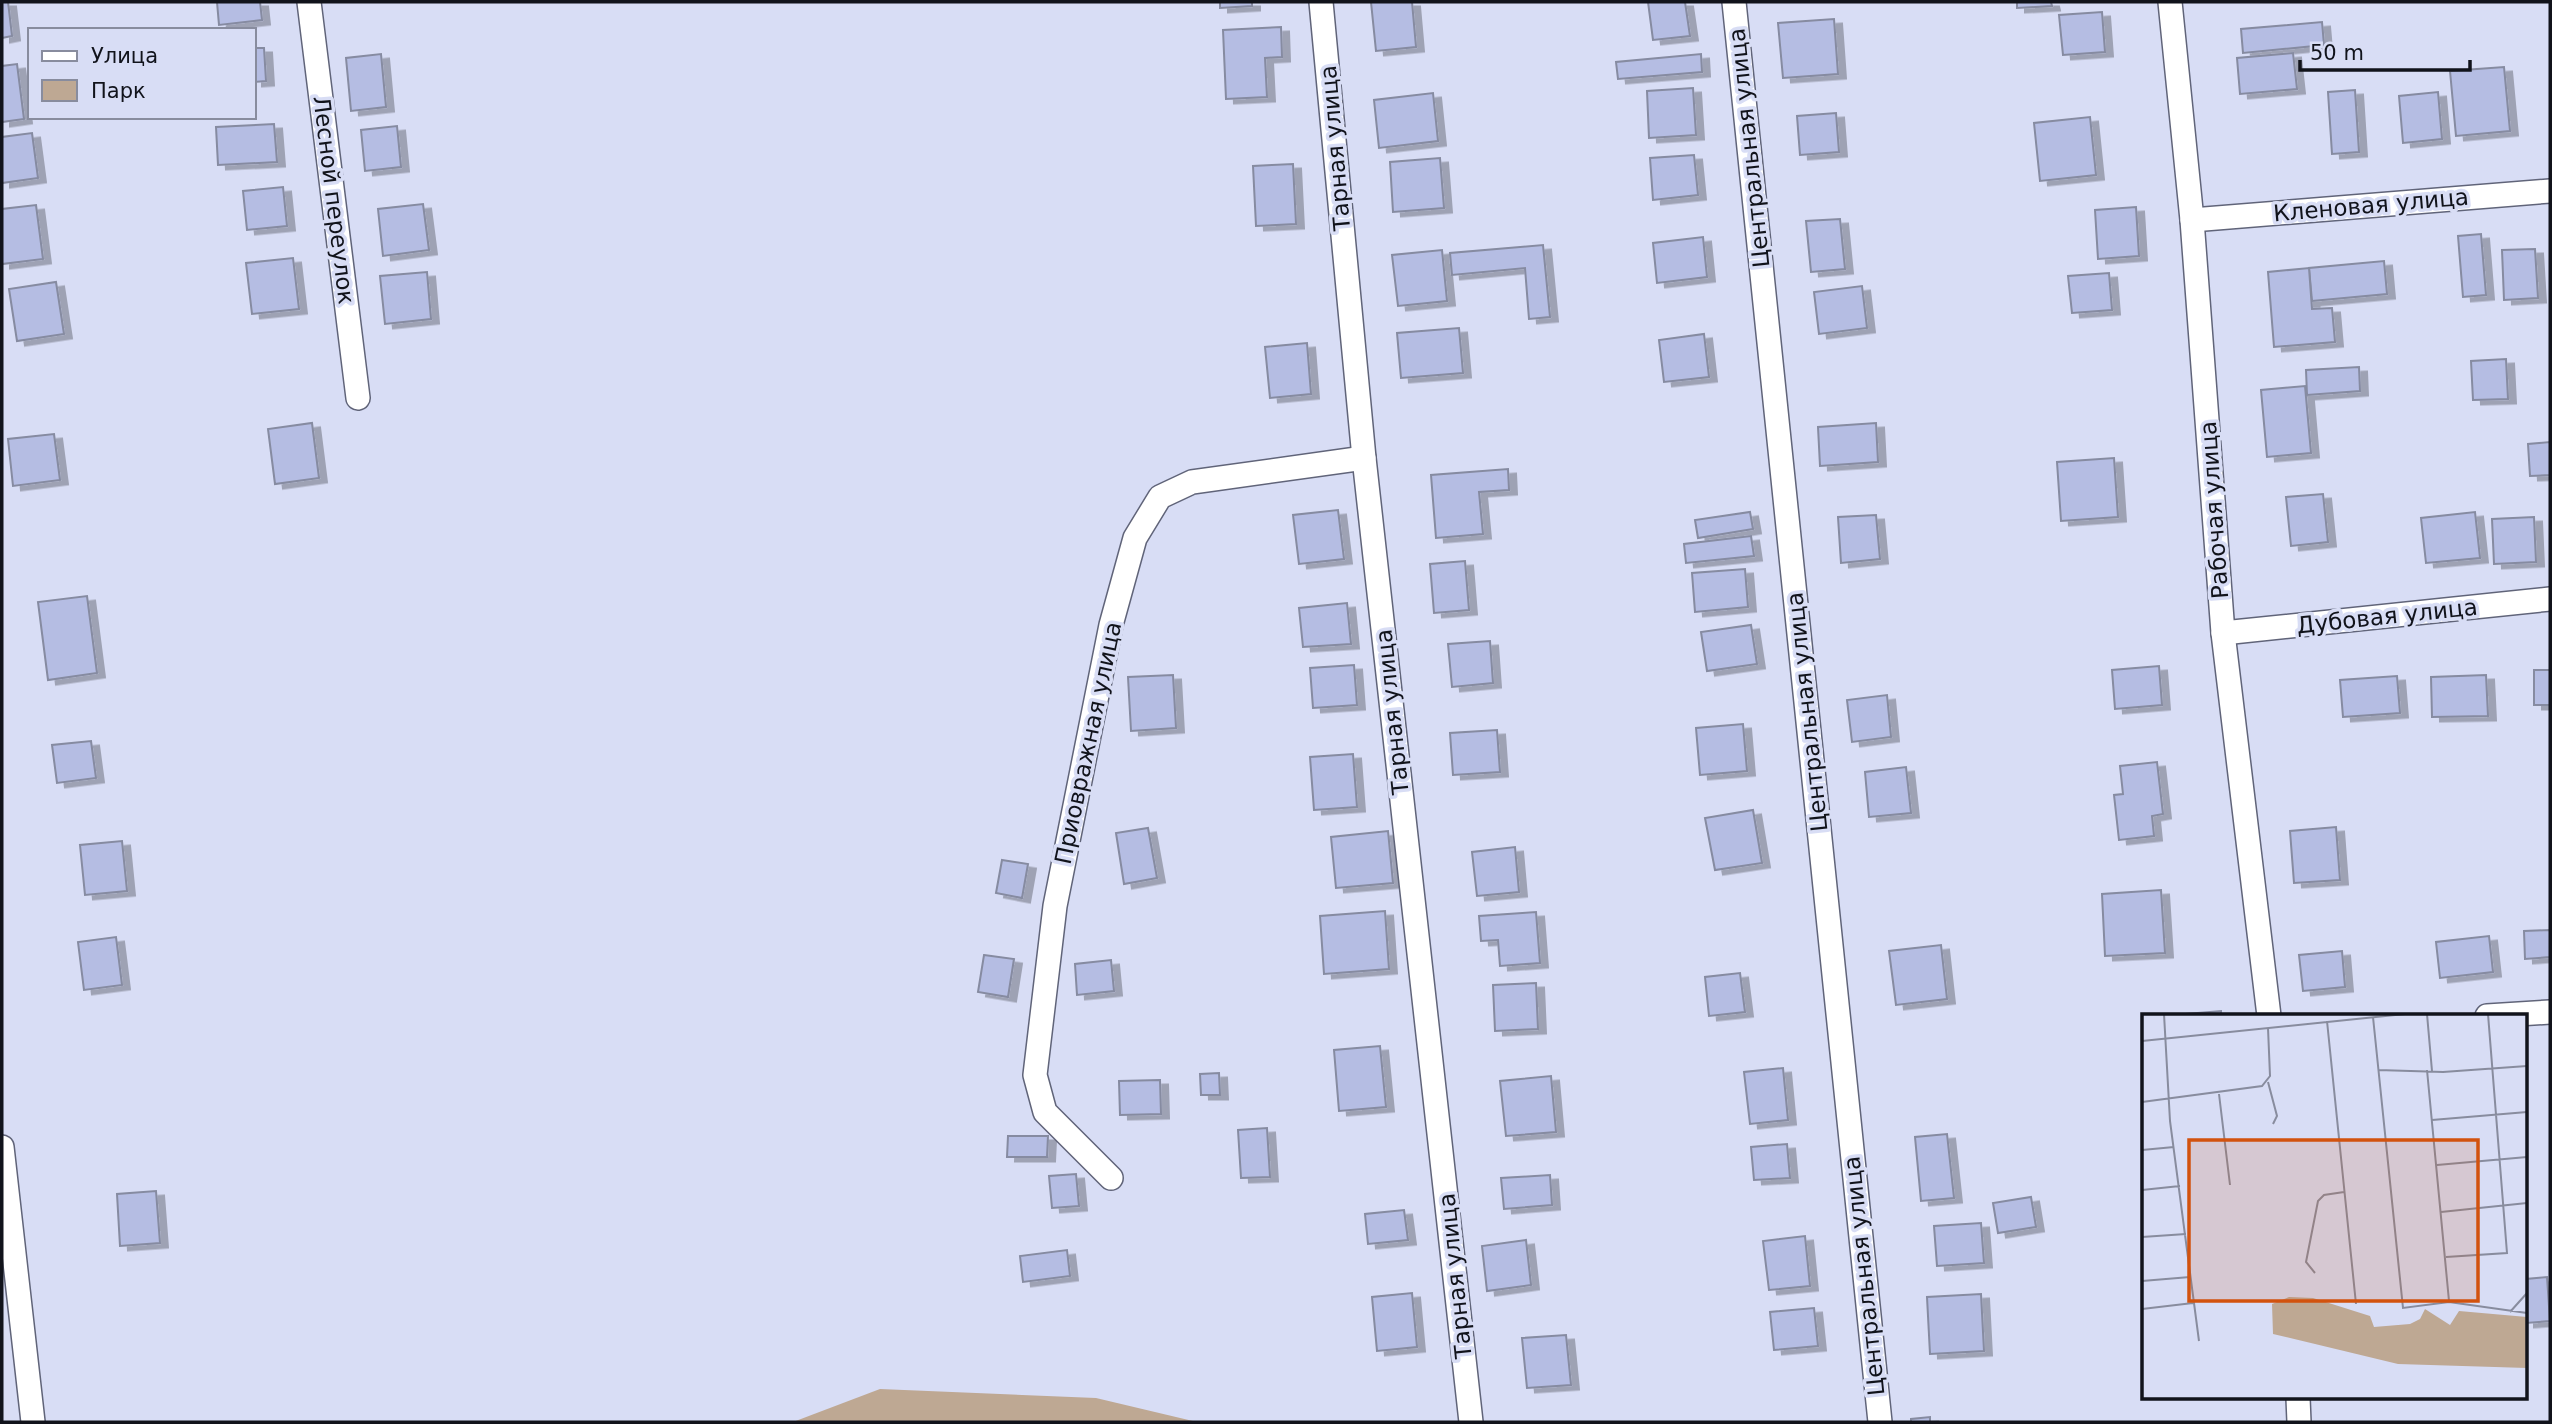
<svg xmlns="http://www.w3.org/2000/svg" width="2552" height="1424" font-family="'DejaVu Sans',sans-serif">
  <defs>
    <filter id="shadow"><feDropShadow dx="8" dy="4.5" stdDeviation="0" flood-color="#0004"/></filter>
  </defs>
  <rect width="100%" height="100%" fill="#d8ddf5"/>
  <path fill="#bea893" d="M880,1389L1096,1398L1197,1422H793Z"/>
  <g fill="#b5bde3" stroke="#868ba1" stroke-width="2" filter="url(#shadow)">
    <path d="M2,2H8L12,36L2,38Z"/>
    <path d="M217,2H260L262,20L219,25Z"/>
    <path d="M1220,2H1252V6L1220,8Z"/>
    <path d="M1371,2H1412L1416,47L1376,51Z"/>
    <path d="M1648,2H1685L1690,36L1653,40Z"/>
    <path d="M2017,2H2051L2052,6L2017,8Z"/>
    <path d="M2102,12L2105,52L2063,55L2059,15Z"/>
    <path d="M1834,19L1838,74L1783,78L1778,23Z"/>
    <path d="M2322,22L2324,45L2243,53L2241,29Z"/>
    <path d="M1281,27L1282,57L1265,58L1267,97L1226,99L1223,30Z"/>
    <path d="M254,48H264L266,81L254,82Z"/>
    <path d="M2293,53L2297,89L2240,94L2237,58Z"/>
    <path d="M381,54L386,107L351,111L346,58Z"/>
    <path d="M1701,54L1702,72L1618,79L1616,62Z"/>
    <path d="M17,64L24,119L2,122V66Z"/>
    <path d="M2504,67L2510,131L2456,136L2450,71Z"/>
    <path d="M1693,88L1696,135L1649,138L1647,91Z"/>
    <path d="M2355,90L2359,152L2332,154L2328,92Z"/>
    <path d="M2438,92L2442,139L2403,143L2399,96Z"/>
    <path d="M1433,93L1438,141L1379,148L1374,100Z"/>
    <path d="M1836,113L1839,152L1800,155L1797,116Z"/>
    <path d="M2090,117L2096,175L2040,181L2034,123Z"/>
    <path d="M274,124L277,162L218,165L216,127Z"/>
    <path d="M397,126L401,167L365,171L361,130Z"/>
    <path d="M32,133L38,178L2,183V137Z"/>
    <path d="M1694,155L1698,195L1653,200L1650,158Z"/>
    <path d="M1440,158L1444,208L1393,212L1390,162Z"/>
    <path d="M1293,164L1296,224L1256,226L1253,166Z"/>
    <path d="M283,187L287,226L247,230L243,191Z"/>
    <path d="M423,204L429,250L383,256L378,209Z"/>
    <path d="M36,205L43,259L2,264V209Z"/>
    <path d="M2136,207L2139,256L2098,259L2095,210Z"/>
    <path d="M1840,219L1845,269L1811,272L1806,221Z"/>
    <path d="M2481,234L2486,295L2463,297L2458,236Z"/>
    <path d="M1703,237L1707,277L1657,283L1653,243Z"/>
    <path d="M1543,245L1550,317L1529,319L1525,268L1452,275L1450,253Z"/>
    <path d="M2535,249L2538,298L2504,300L2502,250Z"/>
    <path d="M1442,250L1447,301L1398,306L1392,255Z"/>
    <path d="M293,258L299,309L252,314L246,263Z"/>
    <path d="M2384,261L2387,294L2312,301L2309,268Z"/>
    <path d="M2309,268L2312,309L2332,308L2335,342L2274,347L2268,272Z"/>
    <path d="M427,272L431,319L385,324L380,276Z"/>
    <path d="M2109,273L2112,310L2072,313L2068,276Z"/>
    <path d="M56,282L64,334L17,341L9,289Z"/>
    <path d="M1862,286L1867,328L1819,334L1814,292Z"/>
    <path d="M1459,328L1463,373L1401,378L1397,333Z"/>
    <path d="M1704,334L1709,377L1664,382L1659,340Z"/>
    <path d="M1307,343L1311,394L1270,398L1265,347Z"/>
    <path d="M2506,359L2508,399L2473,400L2471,361Z"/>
    <path d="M2359,367L2360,391L2307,395L2306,370Z"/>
    <path d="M2305,386L2311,453L2267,457L2261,390Z"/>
    <path d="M312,423L319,478L275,484L268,429Z"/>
    <path d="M1876,423L1878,462L1820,466L1818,427Z"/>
    <path d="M54,434L60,480L13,486L8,439Z"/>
    <path d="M2550,442V475L2530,476L2528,444Z"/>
    <path d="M2114,458L2118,517L2061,521L2057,462Z"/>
    <path d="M1508,469L1509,490L1479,492L1483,534L1436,538L1431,475Z"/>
    <path d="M2323,494L2328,542L2291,546L2286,497Z"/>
    <path d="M1338,510L1344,559L1299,564L1293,515Z"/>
    <path d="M1750,512L1753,529L1698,538L1695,520Z"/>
    <path d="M2475,512L2480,558L2426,563L2421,518Z"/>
    <path d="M1876,515L1880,559L1841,563L1838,517Z"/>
    <path d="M2534,517L2536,562L2494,564L2492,519Z"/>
    <path d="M1751,536L1754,556L1686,563L1684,544Z"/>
    <path d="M1465,561L1469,610L1434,613L1430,564Z"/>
    <path d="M1745,569L1748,607L1695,612L1692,573Z"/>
    <path d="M87,596L97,673L48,680L38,602Z"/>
    <path d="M1347,603L1351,644L1303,647L1299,608Z"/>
    <path d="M1751,625L1757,664L1707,671L1701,632Z"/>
    <path d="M1490,641L1493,683L1452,687L1448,644Z"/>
    <path d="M1354,665L1357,705L1313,708L1310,668Z"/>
    <path d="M2159,666L2162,705L2115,709L2112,670Z"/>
    <rect x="2534" y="670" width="16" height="35"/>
    <path d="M1173,675L1176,728L1131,731L1128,677Z"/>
    <path d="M2486,675L2488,716L2432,717L2431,677Z"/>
    <path d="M2397,676L2400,713L2343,717L2340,680Z"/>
    <path d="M1887,695L1891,737L1852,742L1847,700Z"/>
    <path d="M1743,724L1747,771L1700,775L1696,728Z"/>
    <path d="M1497,730L1500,772L1453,775L1450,733Z"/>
    <path d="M91,741L96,778L57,783L52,745Z"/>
    <path d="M1353,754L1357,807L1314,810L1310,757Z"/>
    <path d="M2157,762L2163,814L2152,816L2154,836L2119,840L2114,795L2123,794L2120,766Z"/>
    <path d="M1906,767L1911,813L1869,817L1865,772Z"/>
    <path d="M1753,810L1762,863L1715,870L1705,818Z"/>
    <path d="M2336,827L2340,880L2294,883L2290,831Z"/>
    <path d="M1148,828L1157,878L1124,884L1116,833Z"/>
    <path d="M1388,831L1393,883L1336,888L1331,837Z"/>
    <path d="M122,841L127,891L85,895L80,845Z"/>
    <path d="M1515,847L1519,892L1477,896L1472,852Z"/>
    <path d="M1002,860L1028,864L1022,898L996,893Z"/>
    <path d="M2161,890L2165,953L2105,956L2102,894Z"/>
    <path d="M1385,911L1389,969L1324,974L1320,916Z"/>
    <path d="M1536,912L1540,963L1500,966L1498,940L1481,941L1479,916Z"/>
    <path d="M2550,930V957L2525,959L2524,931Z"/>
    <path d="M2489,936L2493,972L2440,978L2436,942Z"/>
    <path d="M116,937L122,985L84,990L78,942Z"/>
    <path d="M1941,945L1947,999L1896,1005L1889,951Z"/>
    <path d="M2342,951L2345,987L2303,991L2299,955Z"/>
    <path d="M984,955L1014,959L1008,997L978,992Z"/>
    <path d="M1111,960L1114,991L1077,995L1075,964Z"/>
    <path d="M1740,973L1745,1012L1709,1016L1705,977Z"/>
    <path d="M1536,983L1538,1029L1495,1031L1493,985Z"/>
    <path d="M2221,1011V1016H2174V1015Z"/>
    <path d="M1380,1046L1386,1107L1339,1111L1334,1050Z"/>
    <path d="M1783,1068L1788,1120L1750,1124L1744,1072Z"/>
    <path d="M1219,1073L1220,1095H1201L1200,1074Z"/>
    <path d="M1551,1076L1556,1132L1506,1136L1500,1081Z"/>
    <path d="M1160,1080L1161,1114L1120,1115L1119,1081Z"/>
    <path d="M1267,1128L1270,1177L1241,1178L1238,1130Z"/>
    <path d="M1947,1134L1954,1198L1921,1201L1915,1137Z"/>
    <path d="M1008,1136H1048L1047,1157H1007Z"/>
    <path d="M1787,1144L1790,1178L1754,1180L1751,1147Z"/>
    <path d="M1076,1174L1079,1206L1052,1208L1049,1176Z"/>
    <path d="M1550,1175L1552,1205L1504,1209L1501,1178Z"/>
    <path d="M156,1191L160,1243L120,1246L117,1194Z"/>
    <path d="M2031,1197L2036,1227L1998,1233L1993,1203Z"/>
    <path d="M1404,1210L1408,1240L1368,1244L1365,1214Z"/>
    <path d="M1981,1223L1984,1263L1937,1266L1934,1226Z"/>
    <path d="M1805,1236L1810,1286L1769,1290L1763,1241Z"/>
    <path d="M1526,1240L1531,1285L1487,1291L1482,1246Z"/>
    <path d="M1067,1250L1070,1276L1023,1282L1020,1256Z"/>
    <path d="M2547,1277L2550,1321L2526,1323V1279Z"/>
    <path d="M1412,1293L1417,1347L1377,1351L1372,1297Z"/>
    <path d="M1981,1294L1984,1351L1930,1354L1927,1297Z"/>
    <path d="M1814,1308L1818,1346L1774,1350L1770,1312Z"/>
    <path d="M1566,1335L1571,1385L1527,1388L1522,1338Z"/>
    <path d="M1930,1417V1422H1911V1419Z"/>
  </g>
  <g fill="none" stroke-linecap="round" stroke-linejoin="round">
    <g stroke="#606479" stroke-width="26">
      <g id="minor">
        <path d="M309,2L358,398"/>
        <path d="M1321,2L1364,458L1471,1422"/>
        <path d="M1734,2L1880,1422"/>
        <path d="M2170,2L2192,220L2223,633L2269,1016"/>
        <path d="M2192,220L2550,191"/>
        <path d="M2223,633L2550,599"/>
        <path d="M2487,1016L2550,1012"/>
        <path d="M2,1147L33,1422"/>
        <path d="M1111,1178L1045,1112L1035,1075L1055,906L1111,625L1135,538L1160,497L1192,482L1364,458"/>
        <path d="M2298,1398L2299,1422"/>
      </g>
    </g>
    <use href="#minor" stroke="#fff" stroke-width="23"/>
  </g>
  <g text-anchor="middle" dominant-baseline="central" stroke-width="7" stroke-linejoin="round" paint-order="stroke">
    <g font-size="23" fill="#11131b" stroke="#d8ddf5">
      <text transform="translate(1335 148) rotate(-95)">Тарная улица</text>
      <text transform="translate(1749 148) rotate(-96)">Центральная улица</text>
      <text transform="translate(334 200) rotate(83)">Лесной переулок</text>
      <text transform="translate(2371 205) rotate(-5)">Кленовая улица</text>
      <text transform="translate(2214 510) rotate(-94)">Рабочая улица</text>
      <text transform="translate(2387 616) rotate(-6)">Дубовая улица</text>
      <text transform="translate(1392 712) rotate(-96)">Тарная улица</text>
      <text transform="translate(1807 712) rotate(-96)">Центральная улица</text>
      <text transform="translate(1088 743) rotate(-78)">Приовражная улица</text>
      <text transform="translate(1455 1276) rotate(-96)">Тарная улица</text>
      <text transform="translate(1864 1276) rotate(-96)">Центральная улица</text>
    </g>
  </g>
  <g transform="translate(2142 1014)">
    <rect width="385" height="385" fill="#d8ddf5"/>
    <path d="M147,283L171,284L228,302L232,313L268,310L278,305L283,295L308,311L317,297L385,303V354L256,350L131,320L130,290Z" fill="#bea893"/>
    <path fill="none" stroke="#888c9e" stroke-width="2" d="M22,0L28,107L57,327M285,0L290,57M231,3L261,294L307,288L385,299M185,7L214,290M0,27L263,0M236,56L301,58L385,52M285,56L307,287M126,68L135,102L131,110M77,80L88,171M0,88L120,72L128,62L126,14M290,106L385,98M0,136L32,133M295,151L385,143M0,176L38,172M299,198L385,189M0,223L44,220M304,243L365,239L346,0M173,259L164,248L176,187L182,181L202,178M0,267L48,263M0,295L51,289M368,298L385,279"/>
    <path fill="#d2520e" fill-opacity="0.15" stroke="#d2520e" stroke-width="3.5" d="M47,126H336V287H47Z"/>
    <rect width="385" height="385" fill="none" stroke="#11131b" stroke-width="3.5"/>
  </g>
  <rect width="2552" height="1424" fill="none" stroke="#11131b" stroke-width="7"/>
  <rect x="28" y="28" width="228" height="91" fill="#d8ddf5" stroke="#888c9e" stroke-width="2"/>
  <rect x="42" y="51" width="35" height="10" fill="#ffffff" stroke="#888c9e" stroke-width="2"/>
  <text x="91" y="63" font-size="21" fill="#11131b">Улица</text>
  <rect x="42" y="80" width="35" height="21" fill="#bea893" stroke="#888c9e" stroke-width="2"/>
  <text x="91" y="98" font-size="21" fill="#11131b">Парк</text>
  <path d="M2300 60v10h170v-10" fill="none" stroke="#11131b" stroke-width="3.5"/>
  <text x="2310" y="60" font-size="21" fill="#11131b" stroke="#d8ddf5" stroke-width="5" paint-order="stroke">50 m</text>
</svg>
